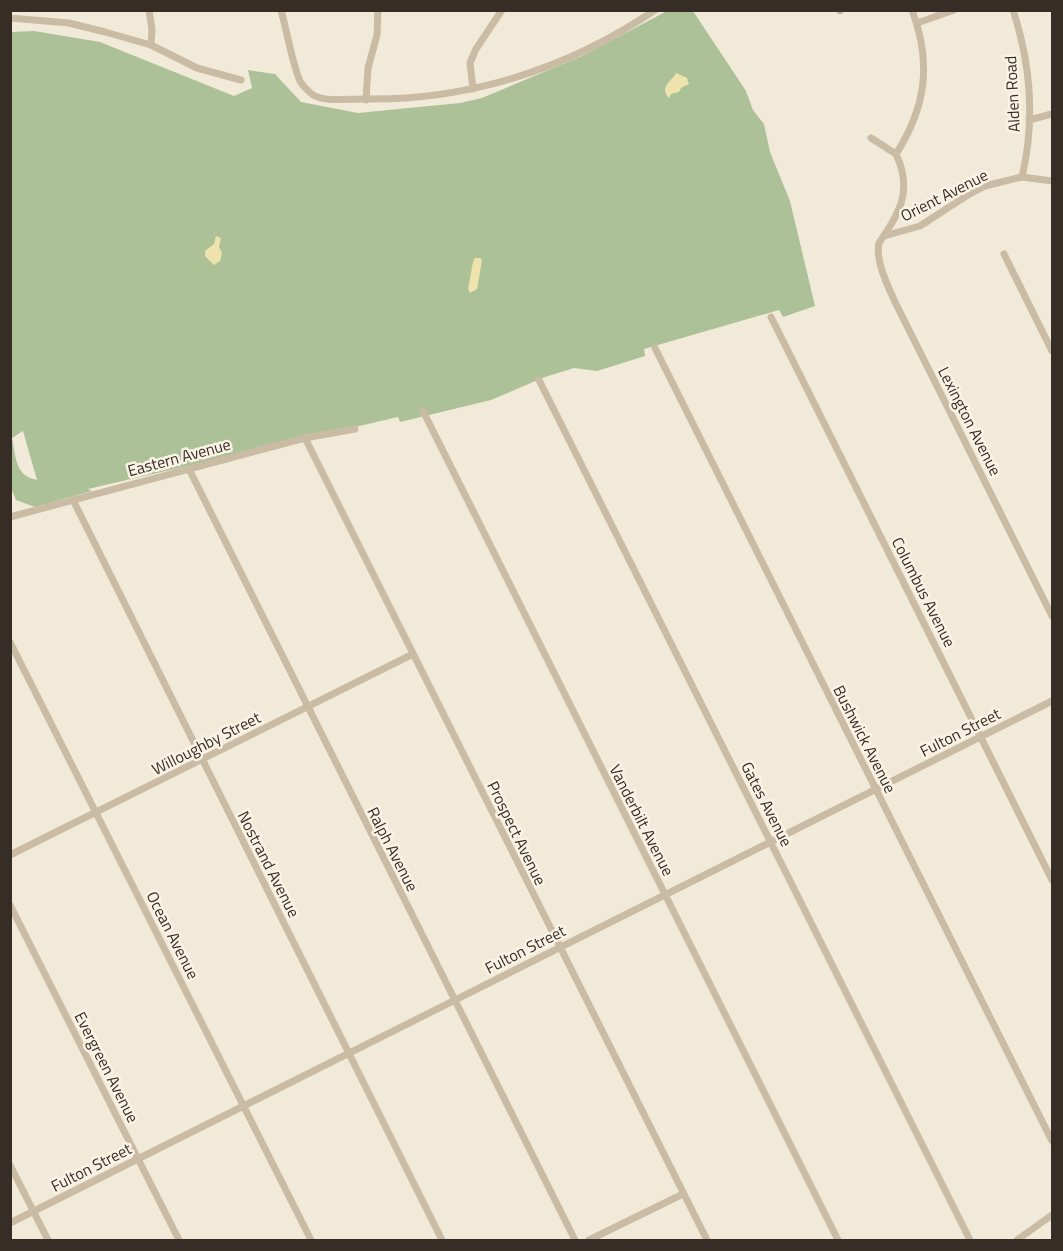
<svg xmlns="http://www.w3.org/2000/svg" width="1063" height="1251" font-family="'Titillium Web',sans-serif">
  <rect width="100%" height="100%" fill="#f2ead9"/>
  <path fill="#adc198" fill-rule="evenodd" d="M667,11H693L746,91L753,110L764,124L770,152L790,201L815,306L783,317L779,310L644,349L645,356L597,371L574,368L545,377L491,400L400,422L398,417L88,489L92,491L35,507L16,500L11,488V32L34,31L100,42L234,96L252,88L248,70L275,74L301,102L358,113L460,103L482,98L582,56ZM23,431L37,480C15,476 16,457 12,438Z"/>
  <g fill="#efe3ad">
    <path d="M676,73L687,78L689,84L681,88L679,92L671,94L669,98C659,87 671,82 676,73Z"/>
    <path d="M216,236L221,238L219,247L222,253L220,261L214,265L205,256V251L214,244Z"/>
    <path d="M475,258H480L482,260L477,289L470,293L468,289L473,262Z"/>
  </g>
  <g fill="none" stroke-linecap="round" stroke-linejoin="round">
    <g stroke="#cabba4" stroke-width="7">
      <path d="M149,10L152,29L151,45"/>
      <path d="M281,10C287,31 292,63 300,81C302,85 309,92 313,95C325,102 348,99 362,99C468,101 568,69 655,10"/>
      <path d="M912,10C932,63 926,107 896,154C913,190 900,213 879,243C875,261 888,286 895,302L1052,616"/>
      <path d="M1013,10C1031,65 1035,122 1022,177"/>
      <path d="M840,11V10"/>
      <path d="M10,18L69,23L105,32L151,45L197,68L241,80"/>
      <path d="M917,23L954,10"/>
      <path d="M473,89L470,63L476,49L502,10"/>
      <path d="M366,100L368,68L377,35L378,10"/>
      <path d="M1029,120L1052,114"/>
      <path d="M871,138L896,154"/>
      <path d="M884,236L920,226L971,193L985,186L1022,177L1052,181"/>
      <path d="M1004,254L1052,351"/>
      <path d="M771,317L1052,880"/>
      <path d="M655,348L1052,1141"/>
      <path d="M539,380L970,1240"/>
      <path d="M423,411L838,1240"/>
      <path d="M305,438L707,1240"/>
      <path d="M189,469L575,1240"/>
      <path d="M73,500L442,1240"/>
      <path d="M10,517L305,438L355,429"/>
      <path d="M10,642L311,1240"/>
      <path d="M10,855L413,654"/>
      <path d="M10,905L179,1240"/>
      <path d="M10,1165L48,1240"/>
      <path d="M10,1223L1052,701"/>
      <path d="M589,1240L683,1194"/>
      <path d="M1017,1240L1052,1215"/>
    </g>
  </g>
  <g text-anchor="middle" dominant-baseline="central" stroke-width="5" stroke-linejoin="round" paint-order="stroke">
    <g font-size="16" fill="#362d26" stroke="#faf3e5">
      <text transform="translate(1012 94) rotate(-93)">Alden Road</text>
      <text transform="translate(944 195) rotate(-27)">Orient Avenue</text>
      <text transform="translate(970 421) rotate(63)">Lexington Avenue</text>
      <text transform="translate(179 457) rotate(-15)">Eastern Avenue</text>
      <text transform="translate(924 592) rotate(63)">Columbus Avenue</text>
      <text transform="translate(960 732) rotate(-27)">Fulton Street</text>
      <text transform="translate(865 739) rotate(63)">Bushwick Avenue</text>
      <text transform="translate(206 743) rotate(-27)">Willoughby Street</text>
      <text transform="translate(767 804) rotate(63)">Gates Avenue</text>
      <text transform="translate(642 820) rotate(63)">Vanderbilt Avenue</text>
      <text transform="translate(517 833) rotate(64)">Prospect Avenue</text>
      <text transform="translate(393 849) rotate(63)">Ralph Avenue</text>
      <text transform="translate(269 864) rotate(63)">Nostrand Avenue</text>
      <text transform="translate(173 935) rotate(63)">Ocean Avenue</text>
      <text transform="translate(525 949) rotate(-27)">Fulton Street</text>
      <text transform="translate(107 1067) rotate(63)">Evergreen Avenue</text>
      <text transform="translate(91 1167) rotate(-27)">Fulton Street</text>
    </g>
  </g>
  <rect width="1063" height="1251" fill="none" stroke="#362d26" stroke-width="24"/>
</svg>
